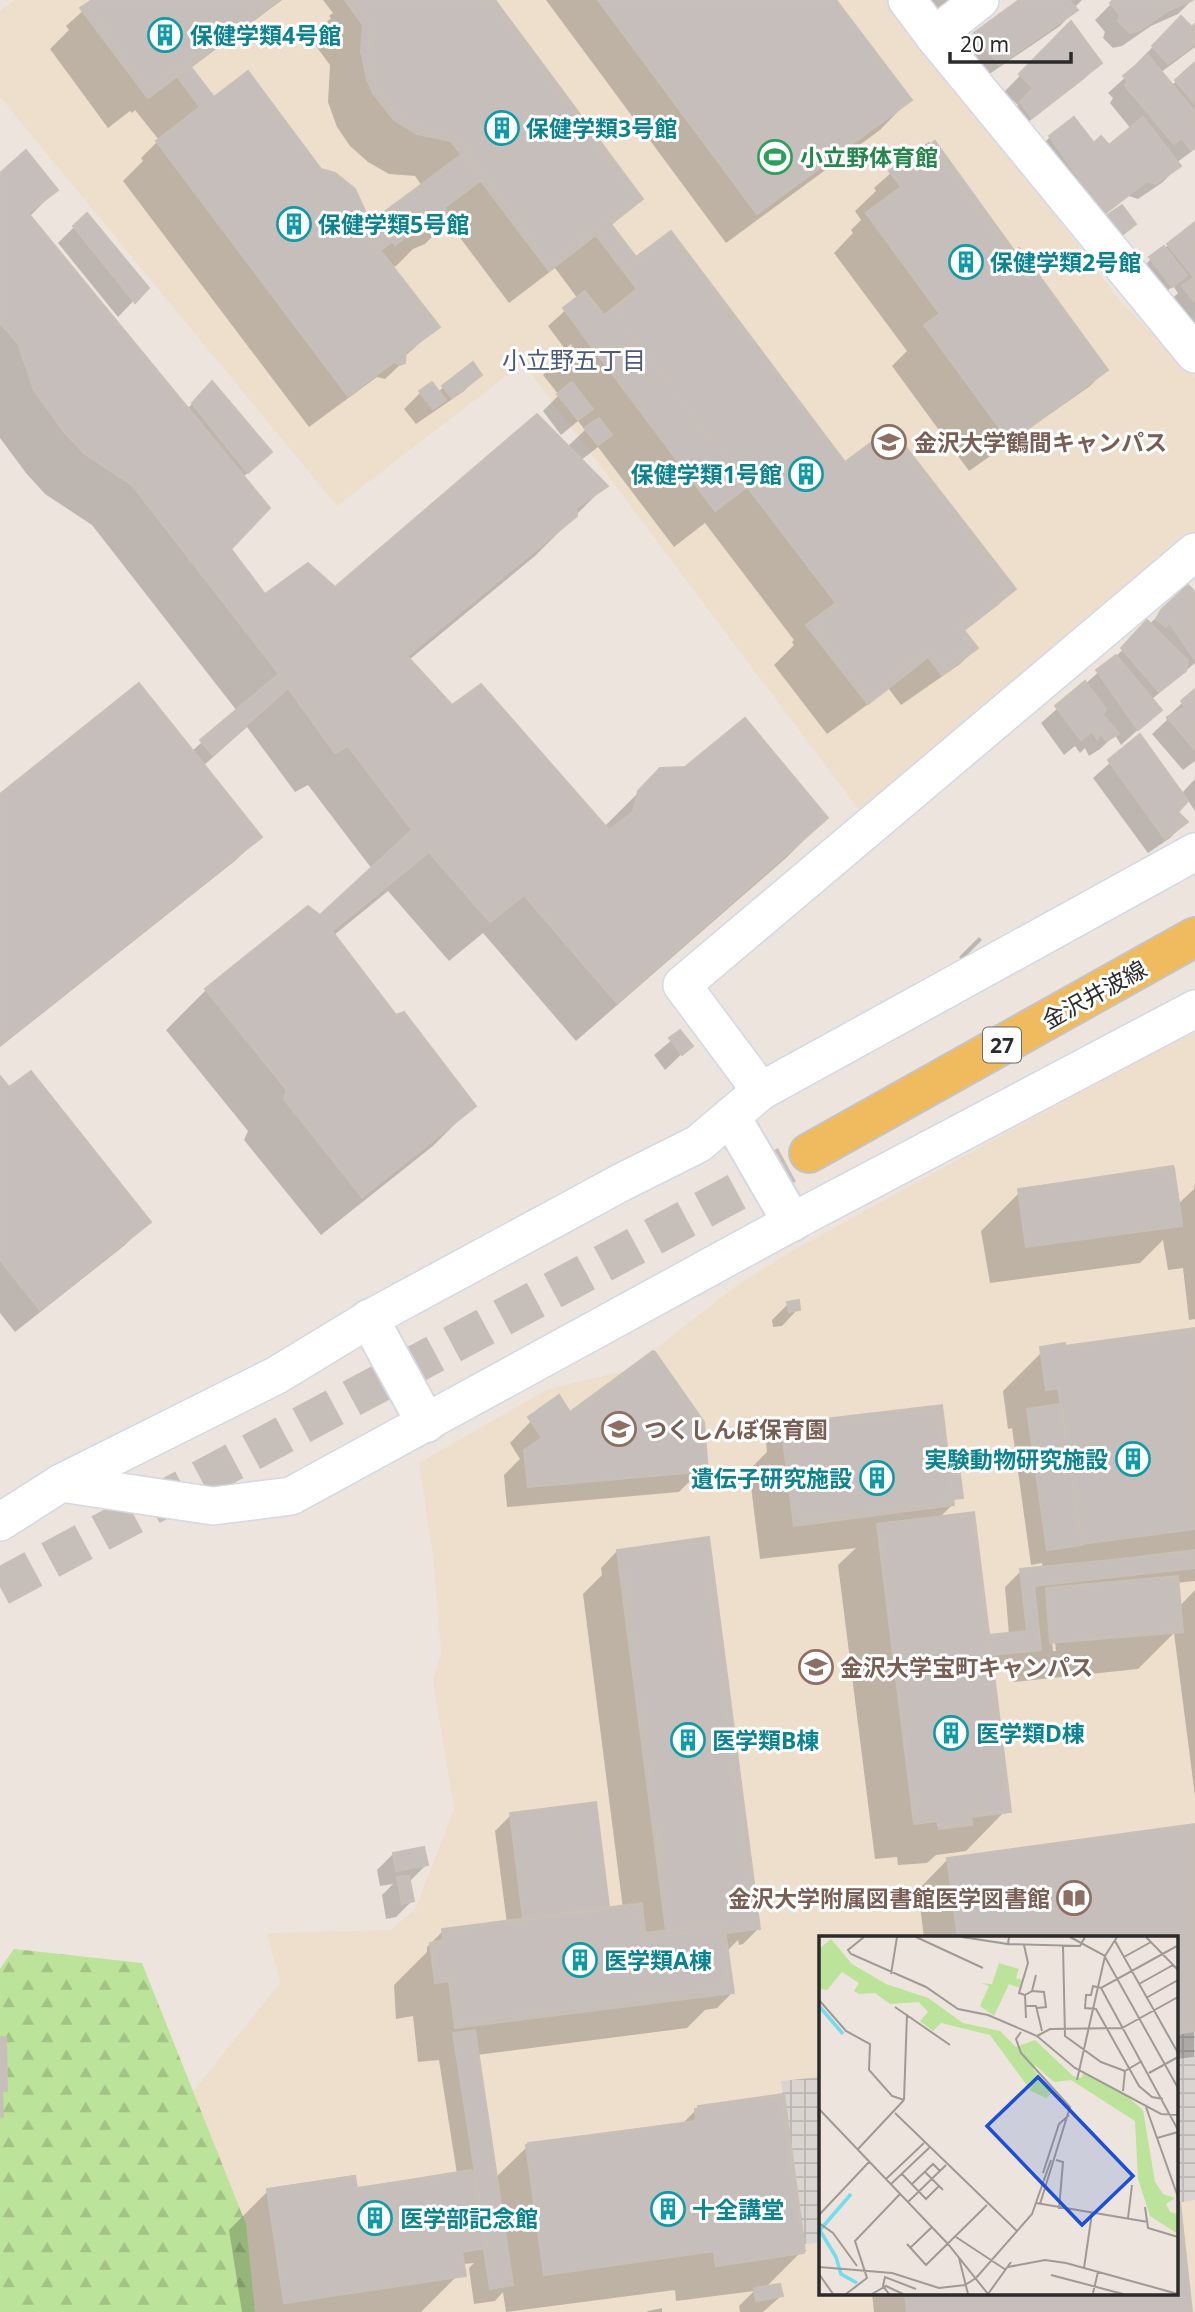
<svg xmlns="http://www.w3.org/2000/svg" width="1195" height="2312" font-family="'Noto Sans','Noto Sans JP',sans-serif">
  <defs>
    <pattern id="forest-firs" width="22" height="20" patternUnits="userSpaceOnUse" patternTransform="scale(1.75)"><rect width="22" height="20" fill="#bce39a"/><path d="M5 1l3.5 6h-7zM16 11l3.5 6h-7z" fill="#a2c385"/></pattern>
    <pattern id="plaza-grid" width="8" height="8" patternUnits="userSpaceOnUse" patternTransform="scale(1.75)"><rect width="8" height="8" fill="#d9d4d0"/><path d="M0 4h8M4 0v8" fill="none" stroke="#bab6b3"/></pattern>
  </defs>
  <rect width="100%" height="100%" fill="#ede4dd"/>
  <g fill="#eedfcd" fill-rule="evenodd">
    <path d="M14,0H893L1120,301L1195,377V532L860,811L523,363L337,506L0,97V11Z"/>
    <path d="M1195,1029V2312H120L106,2200L280,1983L267,1933L391,1930L415,1909L454,1810L433,1681L441,1653L434,1563L419,1463L548,1389L628,1370L736,1286L790,1252ZM820,1938H1176V2293H820Z"/>
  </g>
  <path fill="url(#forest-firs)" d="M14,1949L142,1963L246,2224L255,2312H0V1969Z"/>
  <g fill="url(#plaza-grid)">
    <path d="M1195,2031V2200L1176,2203V2034Z"/>
    <path d="M820,2077V2243L804,2244L781,2081Z"/>
  </g>
  <g fill="#0003" fill-rule="evenodd">
    <path d="M95,0H282L188,70L212,101L362,234L376,220L422,186L415,176L389,174L368,162L350,146L337,127L328,102L330,65L310,38L331,18L329,16L333,13L323,0H493L641,199L608,228L635,264L844,465L1014,589L998,605L963,632L976,648L960,664L901,705L889,689L827,734L774,665L794,645L792,642L794,640L705,523L674,547L598,447L580,461L605,486L535,556L409,660L452,707L604,827L661,770L826,818L786,858L576,1041L483,933L449,961L388,891L333,936L395,1017L473,1106L433,1146L321,1235L244,1140L248,1131L166,1030L206,990L320,917L372,869L308,785L295,792L247,727L203,766L259,837L236,860L0,1047V796L192,751L237,711L92,525L45,494L26,473L0,438V175L56,190L29,217L187,409L212,384L253,468L243,477L229,549L265,597L335,589L567,447L585,430L578,421L561,435L543,411L559,395L543,375L572,346L571,344L565,349L548,326L578,299L555,268L509,303L446,219L442,227L425,244L413,249L396,266L392,267L438,327L405,356L402,363L385,379L377,377L309,427L123,181L143,161L141,158L159,140L135,110L132,113L130,111L108,128L50,49L69,30L66,26Z"/>
    <path d="M546,0H834L910,99L880,130L726,243Z"/>
    <path d="M925,0H950L930,17Z"/>
    <path d="M1022,0H1082L1074,8L1075,10L1060,26L982,79L959,50L975,34Z"/>
    <path d="M1115,0H1192L1178,14L1151,26L1122,46L1113,48L1103,38L1105,32L1095,20Z"/>
    <path d="M1181,18L1192,29L1195,26V47L1160,73L1171,86L1195,64V149L1176,163L1178,166L1163,182L1138,199L1129,196L1087,228L1034,153L1050,137L1109,148L1131,129L1110,103L1113,98L1108,93L1139,65L1137,63Z"/>
    <path d="M1071,24L1100,63L1084,79L1015,132L1005,119L1018,105L1004,92Z"/>
    <path d="M893,171L1015,254L1106,370L1090,386L969,471L892,366L907,351L834,253L853,233L851,230L861,220L855,211L876,191L874,188Z"/>
    <path d="M1195,224V328L1168,303L1178,293L1173,286L1155,301L1135,275L1151,259Z"/>
    <path d="M74,227L146,288L118,317L58,243Z"/>
    <path d="M480,375L464,391L416,424L404,409L420,393H438L443,387Z"/>
    <path d="M1188,587L1195,594V663L1151,700L1160,710L1121,745L1115,735L1100,749L1089,756L1085,748L1080,753L1075,746L1064,755L1041,723L1110,662Z"/>
    <path d="M1195,691V761L1183,770L1152,734L1167,720L1166,718Z"/>
    <path d="M1140,736L1181,794L1195,779V811L1187,799L1176,812L1186,822L1170,838L1148,853L1093,778Z"/>
    <path d="M979,937L982,940L962,960L959,957Z"/>
    <path d="M680,1033L690,1046L665,1070L654,1055Z"/>
    <path d="M0,1078L148,1221L125,1245L15,1332L0,1313Z"/>
    <path d="M1195,1182V1319L1189,1320L1183,1268L1168,1270L1163,1240L1140,1263L990,1283L981,1231L1021,1191L1177,1205L1194,1189Z"/>
    <path d="M788,1304L798,1309L782,1326L773,1327L772,1320Z"/>
    <path d="M1195,1330V1581L1175,1583L1177,1609L1195,1590V1796L1174,1633L1138,1669L1014,1682L1012,1667L989,1669L1006,1810L966,1851L936,1855L927,1863L898,1865L897,1857L875,1859L838,1565L856,1548L760,1559L749,1470L767,1452L766,1442L782,1426L947,1463L959,1494L952,1501V1505L938,1519L986,1637L1009,1635L1005,1587L1021,1571L1043,1569L1042,1563L1031,1565L1012,1428L1008,1429L1003,1391L1043,1351ZM1050,1624H1053L1056,1651H1053Z"/>
    <path d="M570,1414L703,1468L679,1492L507,1507L504,1475L520,1459L510,1443L533,1419Z"/>
    <path d="M617,1551L759,1928L743,1944L739,1945L738,1940L721,1957L733,1992L717,2008L705,2010L687,2028L477,2055L495,2178L529,2145L681,2125L699,2107L803,2250L765,2288L781,2296L763,2312H740L739,2306L754,2291L676,2301L675,2290L506,2312L503,2292L495,2301L474,2304L469,2268L474,2263L464,2264V2260L460,2264L461,2272L421,2312H242L229,2230L269,2190L354,2191L457,2174L439,2060L418,2062L413,2016L396,2019L394,1985L427,1952V1947L443,1931L507,1924L495,1831L511,1815L594,1804L608,1911L623,1909L583,1594L602,1575L601,1568Z"/>
    <path d="M1195,1826L1194,2057L1176,2059V1938H924L918,1890L948,1859Z"/>
    <path d="M393,1854L426,1865L409,1882L412,1901L396,1917L386,1919L382,1895L393,1884L380,1886L377,1870Z"/>
    <path d="M1176,2204H1178L1191,2312H874L872,2293H1176Z"/>
    <path d="M662,2308V2312H647L648,2311Z"/>
  </g>
  <g fill="#c5beba" stroke="#c8c0b7" stroke-width="2">
    <path d="M92,0H279L148,98L80,8Z"/>
    <path d="M99,0H267L148,89L89,7Z"/>
    <path d="M345,0H495L643,199L611,224L636,257L671,231L845,462L891,428L1016,589L964,630L978,648L942,675L928,657L868,704L806,625L836,603L612,309L637,289L596,235L549,271L451,141L417,134L394,120L373,93L367,79L361,52L363,25Z"/>
    <path d="M351,0H490L637,198L550,264L455,137L430,134L408,122L390,106L376,86L368,62L370,24Z"/>
    <path d="M598,0H836L912,100L757,214Z"/>
    <path d="M1019,0H1069L1078,10L999,65L974,33Z"/>
    <path d="M1113,0H1193L1169,10L1140,30L1130,33L1118,21L1120,15L1110,3Z"/>
    <path d="M1181,16L1192,27L1195,24V44L1168,64L1152,46Z"/>
    <path d="M1071,21L1102,63L1032,118L1020,102L1033,88L1019,74Z"/>
    <path d="M1148,55L1195,112V147L1191,150L1182,138L1174,144L1125,86L1128,81L1123,76Z"/>
    <path d="M184,62L215,101L248,77L318,172L340,178L357,195L364,212V235L434,325L350,388L162,140L205,108L175,70Z"/>
    <path d="M1195,62V104L1175,80Z"/>
    <path d="M191,67L214,97L248,71L321,169L335,173L355,189L366,213V232L440,327L406,352L405,363L400,365L394,362L348,396L156,141L200,107L177,76Z"/>
    <path d="M1074,117L1094,143L1101,136L1109,145L1143,117L1181,166L1156,184L1147,181L1104,214L1049,136Z"/>
    <path d="M935,141L1099,368L1010,433L930,325L948,312L873,211L905,187L894,170Z"/>
    <path d="M929,143L1011,254L1019,248L1108,370L1010,442L924,325L940,314L866,213L901,187L889,171Z"/>
    <path d="M26,150L58,190L28,213L270,508L231,549L265,594L308,563L335,587L537,414L608,486L576,508L577,516L407,656L452,705L481,684L609,830L633,812L638,791L660,768L685,767L745,718L828,818L617,1003L524,895L490,922L429,852L332,931L396,1015L404,1012L476,1106L362,1197L284,1099L287,1090L205,989L308,906L320,915L412,830L348,746L335,753L288,688L213,755L200,740L279,674L132,485L85,454L65,433L34,390L18,343L0,323V173Z"/>
    <path d="M468,153L481,172L441,203L443,216L438,226L427,229L419,221L377,253L364,235Z"/>
    <path d="M461,155L480,181L445,207L448,218L443,228L434,233H429L422,231L418,227L395,245L390,238L379,247L366,232L378,223L375,219Z"/>
    <path d="M1122,205L1136,224L1118,238L1103,218Z"/>
    <path d="M87,213L149,288L135,303L73,226Z"/>
    <path d="M605,222L635,261L626,269L595,229Z"/>
    <path d="M1195,222V302L1182,286L1194,277L1167,244Z"/>
    <path d="M670,235L845,463L888,430L1010,588L958,628L971,645L942,666L928,649L868,695L813,624L838,605L746,485L715,508L582,334L641,289L626,269Z"/>
    <path d="M1164,246L1187,275L1172,287L1149,257Z"/>
    <path d="M585,291L604,315L612,309L747,487L715,511L563,308Z"/>
    <path d="M473,362L482,375L452,398L442,386Z"/>
    <path d="M212,381L272,452L248,473L192,403Z"/>
    <path d="M432,382L446,400L433,409L419,391Z"/>
    <path d="M572,382L593,409L578,420L557,394Z"/>
    <path d="M599,418L612,435L598,445L584,428Z"/>
    <path d="M1188,585L1195,592V660L1169,622L1166,627L1156,619L1161,610Z"/>
    <path d="M1147,620L1188,661L1186,671L1159,692L1121,648Z"/>
    <path d="M1116,655L1162,710L1138,730L1096,670Z"/>
    <path d="M1085,681L1106,709L1103,715L1119,734L1106,741L1101,734L1097,739L1092,731L1081,740L1055,706Z"/>
    <path d="M139,683L262,837L0,1045V794Z"/>
    <path d="M1195,689V750L1167,717L1185,707L1181,701Z"/>
    <path d="M1140,734L1188,801L1178,812L1188,822L1165,839L1108,760Z"/>
    <path d="M680,1030L693,1046L682,1055L669,1038Z"/>
    <path d="M31,1071L151,1222L40,1310L0,1260V1076L9,1087Z"/>
    <path d="M1173,1166L1182,1223L1030,1244L1020,1189Z"/>
    <path d="M1174,1168L1182,1226L1026,1247L1018,1189Z"/>
    <path d="M799,1300L800,1310L789,1312L787,1302Z"/>
    <path d="M1195,1328V1528L1084,1543L1058,1388L1048,1389L1042,1349Z"/>
    <path d="M1195,1331V1529L1082,1544L1059,1388L1046,1390L1040,1347L1065,1343V1348Z"/>
    <path d="M653,1351L702,1421L705,1468L531,1484L526,1450L544,1437L532,1418L559,1398L570,1412Z"/>
    <path d="M655,1352L704,1422L708,1471L528,1487L524,1450L542,1438L528,1417L559,1395L570,1412Z"/>
    <path d="M1061,1404L1082,1545L1047,1550L1027,1409Z"/>
    <path d="M942,1405L954,1505L794,1526L781,1424Z"/>
    <path d="M937,1411L943,1461L956,1460L960,1495L952,1496V1502L800,1520L789,1428Z"/>
    <path d="M958,1458L963,1498L953,1499L948,1459Z"/>
    <path d="M974,1512L1011,1812L971,1817L972,1825L939,1829L938,1821L914,1824L877,1524Z"/>
    <path d="M973,1513L1008,1811L970,1816L969,1824L938,1826L937,1818L915,1819L878,1524Z"/>
    <path d="M709,1537L760,1929L726,1933L725,1922L666,1930L617,1550Z"/>
    <path d="M705,1542L754,1927L670,1935L622,1552Z"/>
    <path d="M1195,1550V1566L1032,1585L1040,1648L989,1655L987,1636L1028,1632L1021,1571Z"/>
    <path d="M1195,1552V1568L1034,1586L1041,1650L992,1655L989,1635L1027,1631L1020,1569Z"/>
    <path d="M1178,1576L1183,1632L1050,1643L1046,1588Z"/>
    <path d="M1176,1577L1180,1630L1054,1642L1048,1589Z"/>
    <path d="M596,1802L609,1907L523,1918L510,1813Z"/>
    <path d="M1195,1824V2031L1176,2034V1938H958L947,1858Z"/>
    <path d="M424,1847L428,1865L396,1871L393,1853Z"/>
    <path d="M409,1876L414,1901L402,1904L397,1877Z"/>
    <path d="M642,1903L645,1933L724,1923L734,1993L455,2028L449,1981L435,1983L430,1943L443,1940L442,1929Z"/>
    <path d="M639,1905L642,1938L722,1929L729,1988L457,2023L452,1977L435,1979L434,1944L447,1942L446,1931Z"/>
    <path d="M475,2030L513,2285L490,2289L484,2250L487,2249L453,2033Z"/>
    <path d="M0,2037H6L7,2091H2L3,2117H0Z"/>
    <path d="M784,2094L805,2251L716,2262L714,2251L546,2273L528,2143L700,2121L698,2106Z"/>
    <path d="M781,2096L804,2253L716,2266L714,2251L544,2275L526,2145L696,2121L695,2109Z"/>
    <path d="M471,2170L480,2247L460,2250L463,2273L287,2301L268,2189L355,2176V2189Z"/>
    <path d="M473,2171L486,2248L462,2252L466,2276L284,2303L267,2189L355,2176L357,2188Z"/>
    <path d="M1180,2202L1192,2312H907L905,2293H1176V2203Z"/>
    <path d="M780,2284L783,2296L756,2301L754,2288Z"/>
  </g>
  <g fill="none" stroke-linecap="round" stroke-linejoin="round">
    <path stroke="#c6bfb9" stroke-width="38" stroke-dasharray="38 19" stroke-linecap="butt" d="M0,1587L809,1153"/>
    <g stroke="#d2d8e4" stroke-width="40">
      <g id="street">
        <path d="M907,0L934,36L1195,354"/>
        <path d="M934,36L980,0"/>
        <path d="M761,1091L682,985L1195,552"/>
        <path d="M61,1483L213,1506L291,1496L792,1222L1195,1009"/>
        <path d="M0,1522L61,1483L277,1375L369,1319L622,1182L698,1144L761,1091L1195,852"/>
      </g>
    </g>
    <g stroke="#d2d8e4" stroke-width="42">
      <g id="secondary">
        <path d="M731,1117L792,1222"/>
        <path d="M369,1319L426,1423"/>
      </g>
    </g>
    <g stroke="#c4c4c4" stroke-width="42">
      <path id="primary" d="M809,1153L1195,937"/>
    </g>
    <use href="#street" stroke="#fff" stroke-width="37"/>
    <use href="#secondary" stroke="#fff" stroke-width="38"/>
    <use href="#primary" stroke="#f0bb5f" stroke-width="38"/>
  </g>
  <defs>
    <g id="building-ring" transform="scale(1.75)"><circle r="9.5" fill="#fff" stroke="#0f9aa8" stroke-width="1.5"/><path d="M-4-6H4V6H1V3H-1V6H-4ZM-2.5-4.3h1.7v1.8h-1.7ZM.8-4.3h1.7v1.8H.8ZM-2.5-1h1.7V.8h-1.7ZM.8-1h1.7V.8H.8Z" fill="#0f9aa8"/></g>
    <g id="stadium-ring" transform="scale(1.75)"><circle r="9.5" fill="#fff" stroke="#2e9e5b" stroke-width="1.5"/><path d="M0-5a6.5 5 0 1 0 0 10a6.5 5 0 1 0 0-10ZM-3.5-1.8h7v3.6h-7Z" fill="#2e9e5b"/></g>
    <g id="university-ring" transform="scale(1.75)"><circle r="9.5" fill="#fff" stroke="#8d6e63" stroke-width="1.5"/><path d="M0-5L7-2L0 1L-7-2ZM-4 1L0 2.5L4 1V4Q0 6-4 4Z" fill="#8d6e63"/></g>
    <g id="school-ring" transform="scale(1.75)"><circle r="9.5" fill="#fff" stroke="#8d6e63" stroke-width="1.5"/><path d="M0-5L7-2L0 1L-7-2ZM-4 1L0 2.5L4 1V4Q0 6-4 4Z" fill="#8d6e63"/></g>
    <g id="library-ring" transform="scale(1.75)"><circle r="9.5" fill="#fff" stroke="#8d6e63" stroke-width="1.5"/><path d="M-6-4Q-3-5.5-.7-3.5V5Q-3 3-6 4ZM6-4Q3-5.5 .7-3.5V5Q3 3 6 4Z" fill="#8d6e63"/></g>
  </defs>
  <g fill-rule="evenodd">
    <use href="#building-ring" x="165" y="35"/>
    <use href="#building-ring" x="502" y="128"/>
    <use href="#stadium-ring" x="775" y="157"/>
    <use href="#building-ring" x="294" y="224"/>
    <use href="#building-ring" x="966" y="262"/>
    <use href="#university-ring" x="889" y="442"/>
    <use href="#building-ring" x="806" y="474"/>
    <use href="#school-ring" x="619" y="1429"/>
    <use href="#building-ring" x="1133" y="1459"/>
    <use href="#building-ring" x="877" y="1478"/>
    <use href="#university-ring" x="816" y="1667"/>
    <use href="#building-ring" x="951" y="1733"/>
    <use href="#building-ring" x="688" y="1740"/>
    <use href="#library-ring" x="1074" y="1898"/>
    <use href="#building-ring" x="580" y="1960"/>
    <use href="#building-ring" x="668" y="2209"/>
    <use href="#building-ring" x="375" y="2218"/>
  </g>
  <g text-anchor="middle" dominant-baseline="central" stroke-width="6" stroke-linejoin="round" paint-order="stroke">
    <rect fill="#fff" stroke="#6b6b6b" stroke-width="2" x="983" y="1027.5" width="38" height="35" rx="5"/>
    <g font-size="21" font-weight="bold" fill="#2b2b2b">
      <text x="1002" y="1045">27</text>
    </g>
    <g font-size="23" font-weight="bold" fill="#0d838f" stroke="#fff" text-anchor="start">
      <text x="190" y="35">保健学類4号館</text>
      <text x="526" y="128">保健学類3号館</text>
      <text x="318" y="224">保健学類5号館</text>
      <text x="990" y="262">保健学類2号館</text>
      <text x="782" y="474" text-anchor="end">保健学類1号館</text>
      <text x="1108" y="1459" text-anchor="end">実験動物研究施設</text>
      <text x="852" y="1478" text-anchor="end">遺伝子研究施設</text>
      <text x="976" y="1733">医学類D棟</text>
      <text x="712" y="1740">医学類B棟</text>
      <text x="604" y="1960">医学類A棟</text>
      <text x="692" y="2209">十全講堂</text>
      <text x="400" y="2218">医学部記念館</text>
    </g>
    <g font-size="23" font-weight="bold" fill="#27864d" stroke="#fff" text-anchor="start">
      <text x="800" y="157">小立野体育館</text>
    </g>
    <g font-size="23" font-weight="bold" fill="#785e54" stroke="#fff" text-anchor="start">
      <text x="914" y="442">金沢大学鶴間キャンパス</text>
      <text x="644" y="1429">つくしんぼ保育園</text>
      <text x="840" y="1667">金沢大学宝町キャンパス</text>
      <text x="1050" y="1898" text-anchor="end">金沢大学附属図書館医学図書館</text>
    </g>
    <g font-size="23" fill="#2b2b2b" stroke="#fff">
      <text transform="translate(1094 994) rotate(-29)">金沢井波線</text>
    </g>
    <g font-size="24" fill="#4b5a7c" stroke="#fff">
      <text x="574" y="359">小立野五丁目</text>
    </g>
  </g>
  <g transform="translate(819 1936)">
    <rect width="359" height="359" fill="#ede4dd"/>
    <path d="M12,3L33,28L67,48L109,62L144,87L181,95L197,111L216,104L254,140L262,142L265,137L303,156L324,174L336,246L344,258L356,262L347,268L351,276L359,278V298L331,280L319,243L316,185L252,144L235,146L216,129L214,133L233,157L227,162L212,155L171,99L122,87L114,95L101,85L109,76L100,66L71,68L56,57L40,58L35,55L40,47L23,36L8,54L1,53L0,13Z" fill="#bce39a"/>
    <path d="M180,27L200,33L197,42L203,44L201,52L190,48L175,80L161,70L170,50L162,47L173,48Z" fill="#bce39a"/>
    <path fill="none" stroke="#71ddee" stroke-width="3.5" d="M0,70L24,98M0,293L17,321L22,338L38,347M1,294L32,258"/>
    <path fill="none" stroke="#9f9a96" stroke-width="2" d="M45,1L29,14L32,18L107,51L139,73L169,79L218,100L256,132L342,178L359,179M97,1L164,32M143,1L189,8L190,1M251,1L286,20L298,1M327,1L359,34M296,5L359,117M189,8L261,10L266,1M205,9L209,27L200,57L206,59L207,82M244,10L246,100L282,126L306,135M286,21L359,152M305,21L332,6M72,38L78,1M320,48L354,29M282,52L359,194M213,55L225,56L227,71L218,72M206,59L213,55L217,39M327,62L359,44M0,64L27,95L51,108L50,134L73,160L85,164M207,70H217L223,95M76,71L131,109M202,96L197,103L202,117L251,171L221,268M218,100L231,93L303,92L359,61M330,137L359,121M258,144L286,20M304,155L306,135L323,125M344,163L333,161L320,150L277,73L266,72L267,59H272L274,50L282,52L358,10M85,164L88,78M327,171L359,261M0,173L129,308L169,358M76,177L198,295M338,202L359,196M39,213L85,164M237,224L244,226L240,273M106,236L124,254M224,237L240,188L250,179M83,238L107,263L120,250M67,243L105,207M72,248L111,211M93,248L114,228L121,235M89,266L127,229M217,267L329,286M326,271L329,292L359,301M0,279L50,226M309,282L313,249M0,287L14,297L38,330M137,301L187,334M88,308L107,329L168,269M91,312L113,291M140,322L149,358M0,331L73,337L120,352L146,349L157,342M189,331L226,324L247,327L359,358M265,332L273,277M0,338L14,358M232,339L304,358M157,342L213,278L232,224M274,357L279,336M27,358L48,342L36,305L81,258M53,358L67,350L84,358M70,358L64,350L66,341L97,353M169,358L192,326"/>
    <path fill="#1d4ed8" fill-opacity="0.15" stroke="#1d4ed8" stroke-width="3.5" d="M219,141L314,240L263,289L168,190Z"/>
    <rect width="359" height="359" fill="none" stroke="#2b2b2b" stroke-width="3.5"/>
  </g>
  <path d="M950 52v10h121v-10" fill="none" stroke="#2b2b2b" stroke-width="3.5"/>
  <text x="960" y="52" font-size="21" fill="#2b2b2b" stroke="#ffffff" stroke-width="5" paint-order="stroke">20 m</text>
</svg>
